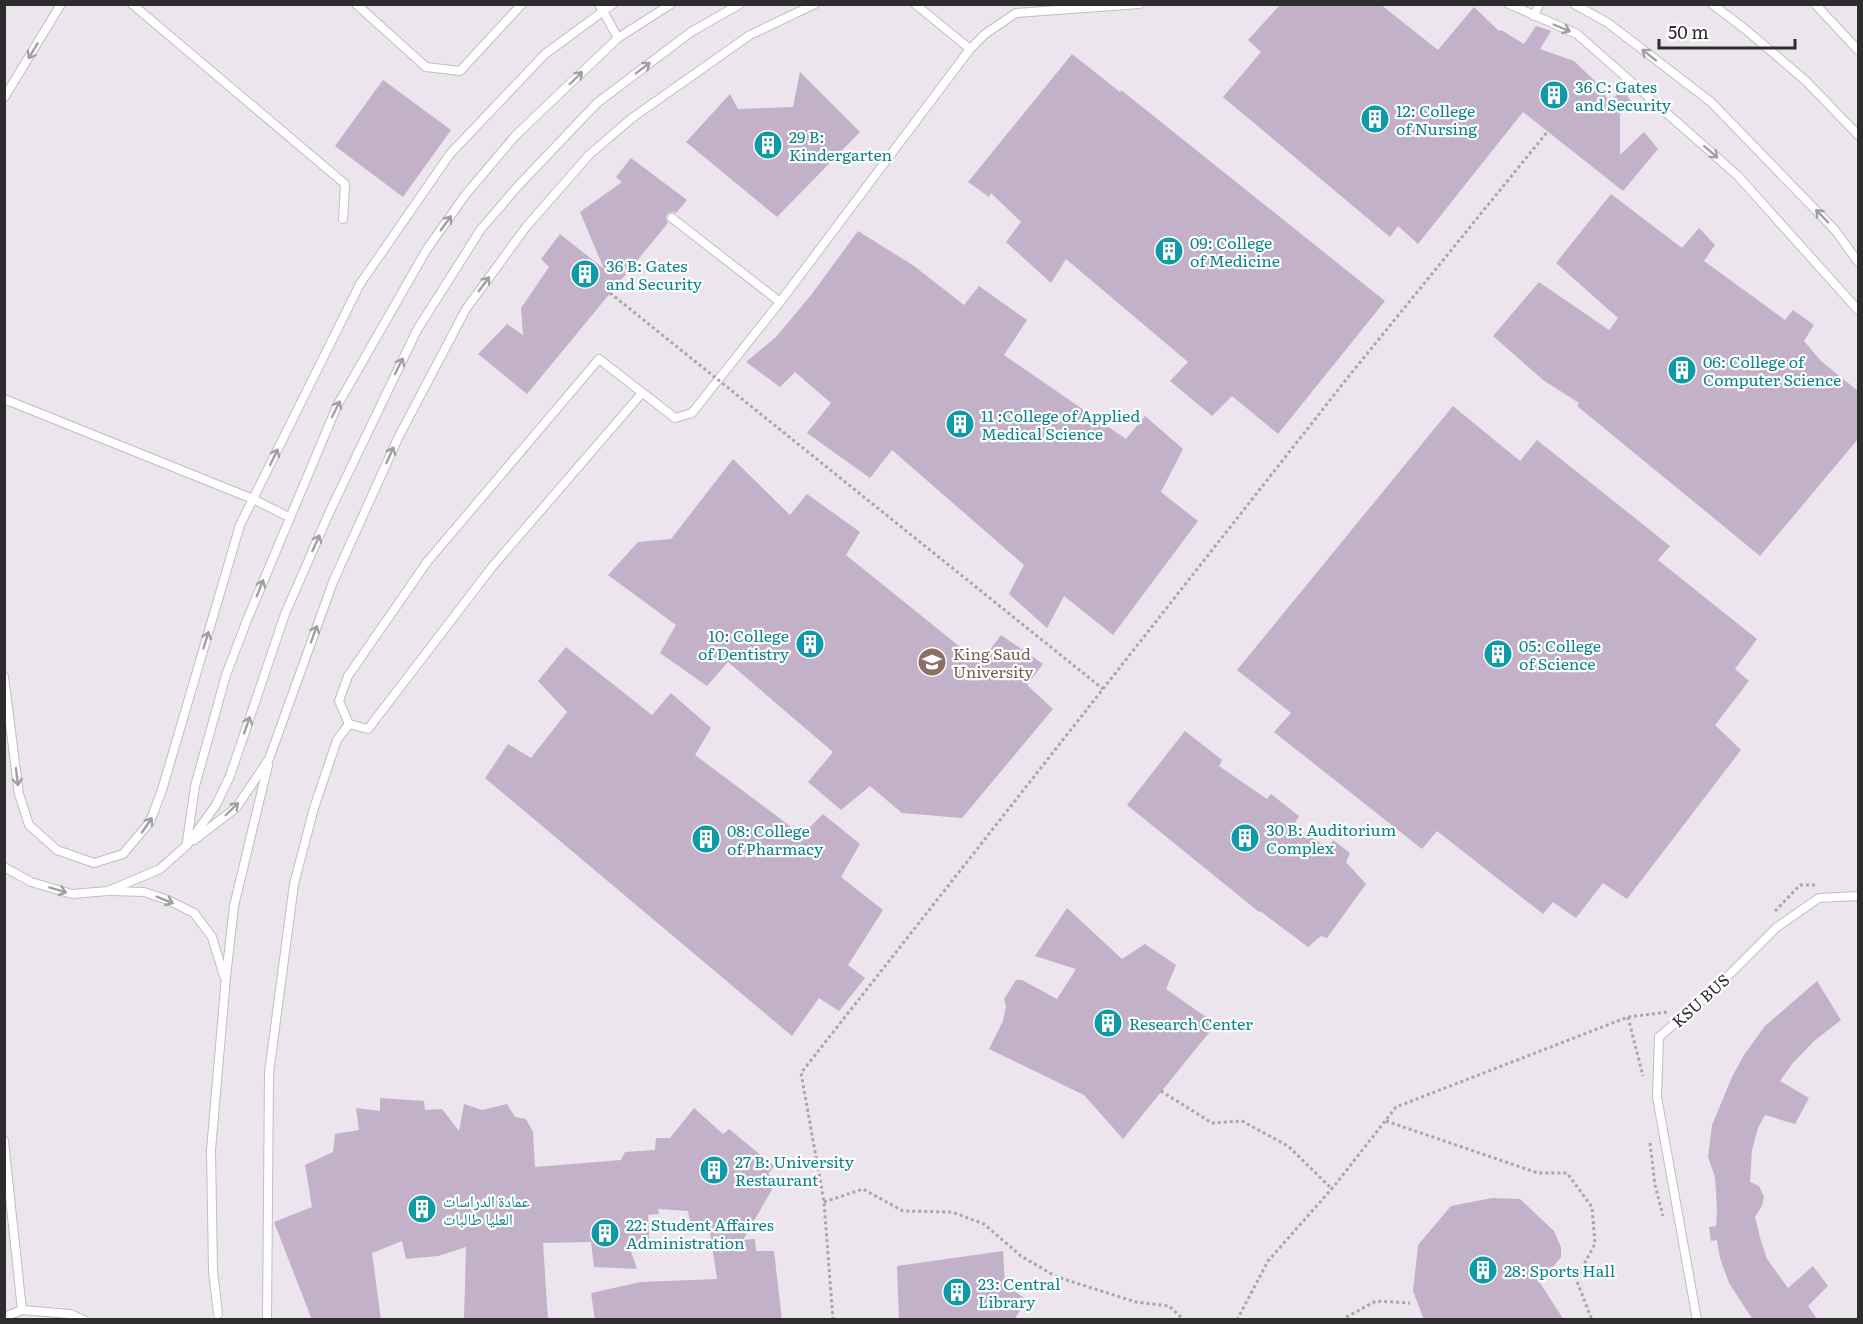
<svg xmlns="http://www.w3.org/2000/svg" width="1863" height="1324" font-family="Literata,'Noto Naskh Arabic',serif">
  <rect width="100%" height="100%" fill="#f5f3f6"/>
  <path fill="#ece5ee" d="M5,5H1858V1319L5,1320Z"/>
  <g fill="#c3b0c9">
    <path d="M1281,4H1380L1438,50L1474,7L1499,31L1501,30L1524,44L1536,26L1551,31L1540,49L1574,61L1595,81L1609,101L1623,90L1633,104L1620,113V155L1644,132L1658,149L1623,191L1523,112L1418,244L1398,226L1390,237L1223,97L1261,52L1248,40Z"/>
    <path d="M1072,54L1120,92L1121,90L1385,301L1278,434L1232,396L1212,416L1170,381L1188,362L1066,259L1051,283L1006,242L1021,222L991,193L989,197L968,182Z"/>
    <path d="M800,72L860,132L777,217L686,142L730,94L738,109L793,107Z"/>
    <path d="M383,80L451,130L403,197L335,146Z"/>
    <path d="M631,158L687,200L676,213L672,212L667,214L666,218L668,223L527,394L478,354L507,324L523,335L521,308L549,267L541,259L560,234L604,269L580,212L622,182L616,177Z"/>
    <path d="M1611,194L1682,248L1699,228L1715,245L1704,261L1785,320L1793,310L1814,325L1804,341L1821,361L1858,391V439L1760,556L1577,406L1579,403L1543,380L1493,336L1539,282L1609,330L1618,318L1556,263Z"/>
    <path d="M858,231L914,266L964,305L979,286L1027,320L1004,355L1126,439L1145,416L1183,449L1161,492L1198,521L1113,635L1064,596L1047,628L1009,594L1024,565L892,450L870,478L807,433L831,403L795,372L780,387L746,362L776,337L811,295Z"/>
    <path d="M1453,406L1520,461L1537,440L1670,546L1658,560L1757,639L1735,669L1749,681L1715,725L1741,750L1627,899L1603,883L1576,918L1553,902L1543,914L1437,831L1422,849L1274,732L1291,713L1237,670Z"/>
    <path d="M733,459L790,515L807,494L860,532L846,555L980,663L1001,635L1043,664L1027,685L1053,709L962,818L902,813L870,786L841,810L808,782L833,752L728,662L707,686L660,653L676,625L608,575L638,542L671,539Z"/>
    <path d="M566,647L652,715L671,693L711,728L695,755L802,835L823,814L860,844L841,877L883,910L848,965L865,978L839,1011L819,998L792,1036L485,778L508,744L531,758L567,712L538,681Z"/>
    <path d="M1185,731L1222,760L1219,766L1267,799L1271,794L1299,816L1293,826L1329,848L1333,840L1350,853L1346,862L1366,884L1327,938L1321,936L1308,947L1260,911L1259,912L1127,805Z"/>
    <path d="M1067,908L1122,959L1145,944L1176,965L1166,989L1216,1024L1123,1139L1084,1095L989,1049L1003,1021L1006,1006L1004,999L1016,980H1022L1057,999L1076,969L1035,956Z"/>
    <path d="M1817,981L1841,1020L1814,1041L1792,1064L1780,1081L1809,1098L1795,1124L1765,1115L1758,1128L1752,1150L1750,1182L1759,1186L1764,1197L1762,1206L1755,1217L1761,1241L1767,1259L1788,1288L1813,1266L1828,1286L1808,1306L1818,1320H1753L1729,1283L1720,1258L1717,1240L1711,1241L1709,1227L1716,1226L1717,1209L1715,1177L1708,1157L1712,1125L1732,1077L1744,1055L1765,1026Z"/>
    <path d="M380,1098L424,1101L425,1110L442,1109L459,1131L464,1104L482,1110L507,1104L515,1117L526,1119L533,1132L535,1167L621,1160L625,1152L655,1150L656,1138H670L694,1108L723,1134L729,1129L774,1166L768,1174L777,1181L743,1240L755,1239L756,1251H774L782,1320H595L591,1293L641,1282L717,1279L710,1232L690,1221L688,1211L658,1209L659,1214L648,1215L649,1239L629,1246L637,1269L594,1267L591,1242L543,1243L548,1320H464L466,1247L438,1256L406,1259L402,1241L372,1253L381,1320H312L274,1222L312,1207L305,1165L333,1152L335,1134L359,1130L356,1108L380,1111Z"/>
    <path d="M1492,1198L1520,1199L1554,1231L1561,1247V1257L1540,1283L1564,1320H1424L1413,1291L1418,1245L1451,1206Z"/>
    <path d="M1003,1251L1005,1284L1027,1300L1014,1320H899L897,1266Z"/>
  </g>
  <g fill="none" stroke-linecap="round" stroke-linejoin="round">
    <g stroke="#c0bec1" stroke-width="10">
      <g id="lane">
        <path d="M132,4L345,184L343,219"/>
        <path d="M356,4L426,67L460,71L522,4"/>
        <path d="M599,4L618,38"/>
        <path d="M915,4L970,49"/>
        <path d="M1509,4L1577,34L1738,176L1858,310"/>
        <path d="M1574,4L1608,23L1711,102L1835,230L1858,262"/>
        <path d="M1712,4L1745,29L1806,81L1858,135"/>
        <path d="M1815,4L1858,50"/>
        <path d="M1534,16L1539,4"/>
        <path d="M4,98L61,4"/>
        <path d="M672,218L780,302"/>
        <path d="M4,399L253,499L289,517"/>
        <path d="M4,677L19,794L29,825L57,850L94,863L123,854L150,822L162,790L240,525L360,284L450,154L545,54L613,4"/>
        <path d="M349,724L339,701L348,676L427,562L599,359L675,418L692,413L780,302L970,49L985,34L1016,13L1139,4"/>
        <path d="M349,724L368,729L492,567L642,393"/>
        <path d="M194,840L236,808L269,759L333,582L398,438L466,309L526,227L589,155L632,118L750,35L815,4"/>
        <path d="M187,842L195,786L226,675L247,620L337,406L427,249L466,194L516,135L618,38L671,4"/>
        <path d="M4,867L31,882L72,894L108,891L160,869L187,845L216,805L230,776L285,614L330,511L417,330L481,229L518,186L597,103L691,32L740,4"/>
        <path d="M111,891L144,892L168,900L194,913L212,937L224,976"/>
        <path d="M4,1141L22,1310"/>
        <path d="M218,1314L213,1271L211,1150L226,977L234,906L268,765"/>
        <path d="M4,1317L22,1310L70,1314L84,1320"/>
        <path d="M267,1320L269,1073L294,884L314,808L337,740L349,724"/>
        <path d="M1697,1320L1657,1097L1659,1037L1713,991L1777,927L1819,898L1858,896"/>
      </g>
    </g>
    <g stroke="#a9a7a9" stroke-width="3" stroke-dasharray="3 3" stroke-linecap="butt">
      <path d="M1775,911L1800,885H1815"/>
      <path d="M1628,1017L1643,1076"/>
      <path d="M1161,1091L1212,1123L1242,1121L1288,1146L1332,1189"/>
      <path d="M1386,1121L1538,1173H1567L1592,1207L1595,1244L1576,1279L1592,1320"/>
      <path d="M1650,1143L1655,1185L1663,1216"/>
      <path d="M824,1202L863,1189L903,1211L952,1212L984,1224L1021,1256L1057,1277L1136,1302L1169,1306L1184,1320"/>
      <path d="M833,1320L824,1202L801,1073L1349,376L1548,131"/>
      <path d="M1237,1320L1268,1261L1335,1185L1396,1107L1628,1017L1668,1012"/>
      <path d="M1341,1320L1376,1301L1410,1303"/>
    </g>
    <use href="#lane" stroke="#fff" stroke-width="8"/>
    <path stroke="#a9a7a9" stroke-width="3" stroke-dasharray="3 3" stroke-linecap="butt" d="M610,293L1103,689"/>
  </g>
  <defs><path id="oneway-shaft" d="M-6 0H5M1.5-3L5.5 0L1.5 3" fill="none" stroke-width="1.6" stroke-linecap="round" stroke-linejoin="round" transform="scale(1.5)"/></defs>
  <g stroke="#a1a0a1">
    <use href="#oneway-shaft" transform="translate(1562 28) rotate(23)"/>
    <use href="#oneway-shaft" transform="translate(33 51) rotate(121)"/>
    <use href="#oneway-shaft" transform="translate(1649 55) rotate(-142)"/>
    <use href="#oneway-shaft" transform="translate(643 68) rotate(-37)"/>
    <use href="#oneway-shaft" transform="translate(576 78) rotate(-44)"/>
    <use href="#oneway-shaft" transform="translate(1711 152) rotate(41)"/>
    <use href="#oneway-shaft" transform="translate(1822 216) rotate(-134)"/>
    <use href="#oneway-shaft" transform="translate(446 223) rotate(-54)"/>
    <use href="#oneway-shaft" transform="translate(484 284) rotate(-54)"/>
    <use href="#oneway-shaft" transform="translate(399 366) rotate(-64)"/>
    <use href="#oneway-shaft" transform="translate(336 409) rotate(-64)"/>
    <use href="#oneway-shaft" transform="translate(390 455) rotate(-66)"/>
    <use href="#oneway-shaft" transform="translate(274 457) rotate(-64)"/>
    <use href="#oneway-shaft" transform="translate(316 543) rotate(-66)"/>
    <use href="#oneway-shaft" transform="translate(260 588) rotate(-68)"/>
    <use href="#oneway-shaft" transform="translate(314 634) rotate(-70)"/>
    <use href="#oneway-shaft" transform="translate(206 640) rotate(-73)"/>
    <use href="#oneway-shaft" transform="translate(247 725) rotate(-71)"/>
    <use href="#oneway-shaft" transform="translate(17 777) rotate(83)"/>
    <use href="#oneway-shaft" transform="translate(232 809) rotate(-44)"/>
    <use href="#oneway-shaft" transform="translate(147 825) rotate(-56)"/>
    <use href="#oneway-shaft" transform="translate(58 890) rotate(17)"/>
    <use href="#oneway-shaft" transform="translate(165 900) rotate(22)"/>
  </g>
  <defs>
    <g id="building-disc" transform="scale(1.5)"><circle r="9.5" fill="#0f9aa8" stroke="#fff"/><path d="M-4-6H4V6H1V3H-1V6H-4ZM-2.5-4.3h1.7v1.8h-1.7ZM.8-4.3h1.7v1.8H.8ZM-2.5-1h1.7V.8h-1.7ZM.8-1h1.7V.8H.8Z" fill="#fff"/></g>
    <g id="university-disc" transform="scale(1.5)"><circle r="9.5" fill="#8d6e63" stroke="#fff"/><path d="M0-5L7-2L0 1L-7-2ZM-4 1L0 2.5L4 1V4Q0 6-4 4Z" fill="#fff"/></g>
  </defs>
  <g fill-rule="evenodd">
    <use href="#building-disc" x="1554" y="95"/>
    <use href="#building-disc" x="1375" y="119"/>
    <use href="#building-disc" x="768" y="145"/>
    <use href="#building-disc" x="1169" y="251"/>
    <use href="#building-disc" x="585" y="274"/>
    <use href="#building-disc" x="1682" y="370"/>
    <use href="#building-disc" x="960" y="424"/>
    <use href="#building-disc" x="810" y="644"/>
    <use href="#building-disc" x="1498" y="654"/>
    <use href="#university-disc" x="932" y="662"/>
    <use href="#building-disc" x="1245" y="838"/>
    <use href="#building-disc" x="706" y="839"/>
    <use href="#building-disc" x="1108" y="1023"/>
    <use href="#building-disc" x="714" y="1170"/>
    <use href="#building-disc" x="422" y="1209"/>
    <use href="#building-disc" x="605" y="1233"/>
    <use href="#building-disc" x="1483" y="1270"/>
    <use href="#building-disc" x="957" y="1292"/>
  </g>
  <g text-anchor="middle" dominant-baseline="central" stroke-width="4.5" stroke-linejoin="round" paint-order="stroke">
    <g font-size="16" fill="#0d838f" stroke="#fff" text-anchor="start">
      <text x="1575" y="86">36 C: Gates<tspan x="1575" dy="18">and Security</tspan></text>
      <text x="1396" y="110">12: College<tspan x="1396" dy="18">of Nursing</tspan></text>
      <text x="789" y="136">29 B:<tspan x="789" dy="18">Kindergarten</tspan></text>
      <text x="1190" y="242">09: College<tspan x="1190" dy="18">of Medicine</tspan></text>
      <text x="606" y="265">36 B: Gates<tspan x="606" dy="18">and Security</tspan></text>
      <text x="1703" y="361">06: College of<tspan x="1703" dy="18">Computer Science</tspan></text>
      <text x="981" y="415">11 :College of Applied<tspan x="981" dy="18">Medical Science</tspan></text>
      <text x="789" y="635" text-anchor="end">10: College<tspan x="789" dy="18">of Dentistry</tspan></text>
      <text x="1519" y="645">05: College<tspan x="1519" dy="18">of Science</tspan></text>
      <text x="1266" y="829">30 B: Auditorium<tspan x="1266" dy="18">Complex</tspan></text>
      <text x="727" y="830">08: College<tspan x="727" dy="18">of Pharmacy</tspan></text>
      <text x="1129" y="1023">Research Center</text>
      <text x="735" y="1161">27 B: University<tspan x="735" dy="18">Restaurant</tspan></text>
      <text x="443" y="1200">عمادة الدراسات<tspan x="443" dy="18">العليا طالبات</tspan></text>
      <text x="626" y="1224">22: Student Affaires<tspan x="626" dy="18">Administration</tspan></text>
      <text x="1504" y="1270">28: Sports Hall</text>
      <text x="978" y="1283">23: Central<tspan x="978" dy="18">Library</tspan></text>
    </g>
    <g font-size="16" fill="#785e54" stroke="#fff" text-anchor="start">
      <text x="953" y="653">King Saud<tspan x="953" dy="18">University</tspan></text>
    </g>
    <g font-size="16" fill="#2e2d2e" stroke="#fff">
      <text transform="translate(1700 1000) rotate(-42)">KSU BUS</text>
    </g>
  </g>
  <rect width="1863" height="1324" fill="none" stroke="#2e2d2e" stroke-width="12"/>
  <path d="M1659 39v9h136v-9" fill="none" stroke="#2e2d2e" stroke-width="3"/>
  <text x="1668" y="39" font-size="18" fill="#2e2d2e" stroke="#ffffff" stroke-width="4.5" paint-order="stroke">50 m</text>
</svg>
